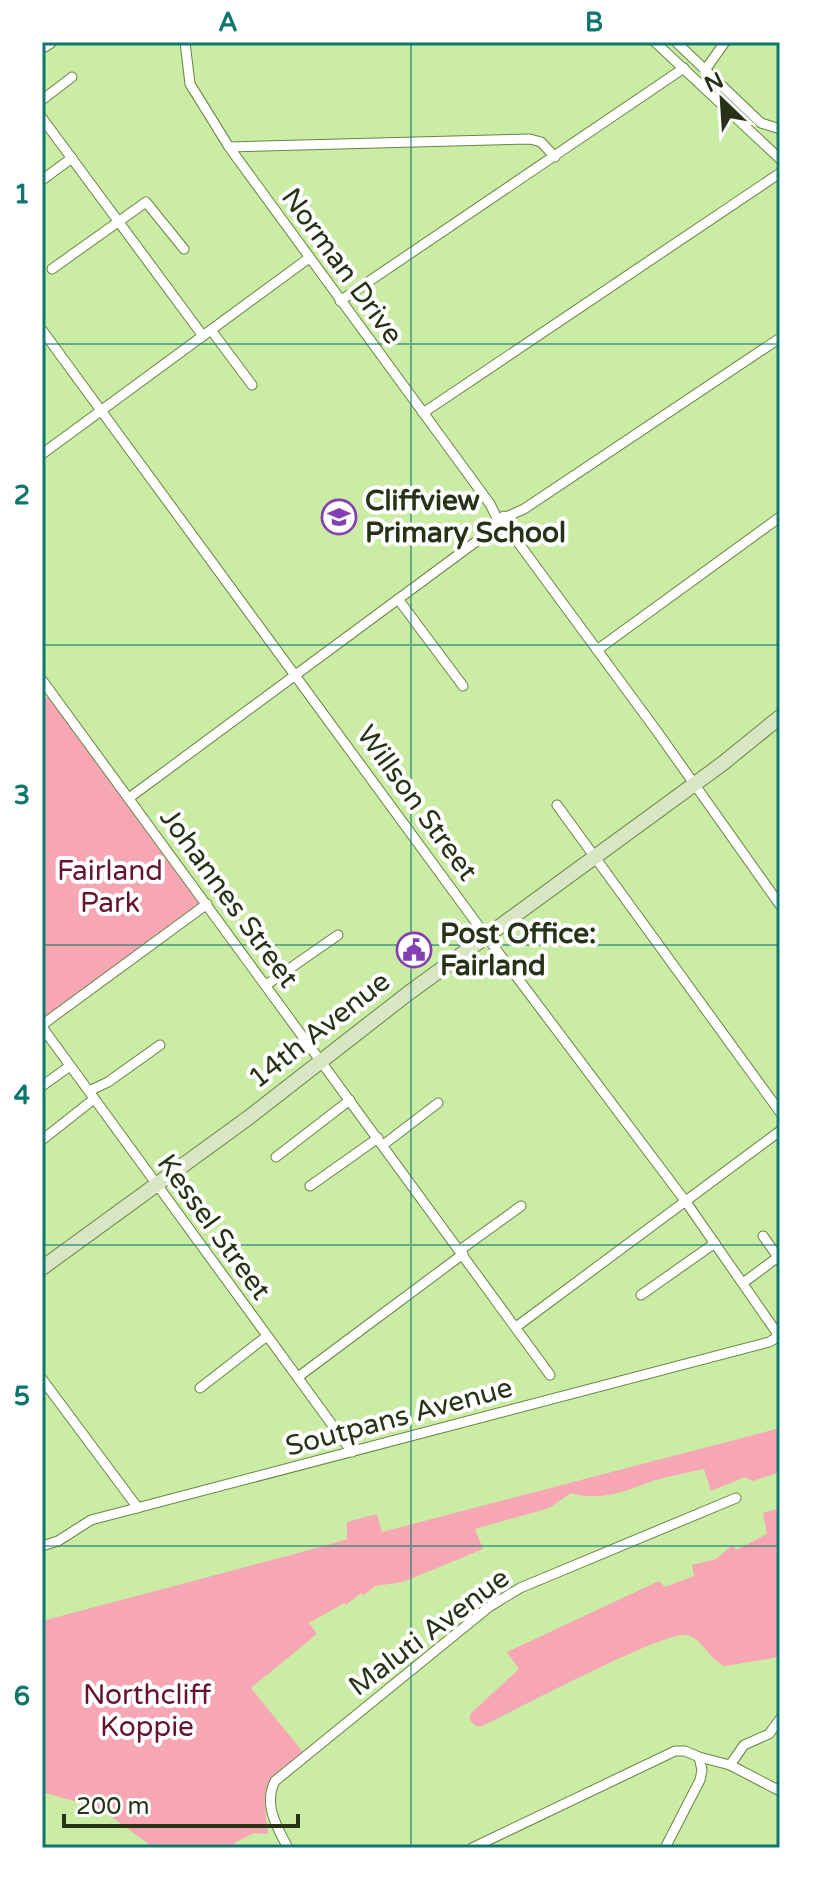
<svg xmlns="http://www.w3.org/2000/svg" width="822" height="1890" font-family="'Varela Round',sans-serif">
  <rect width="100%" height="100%" fill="#caeca5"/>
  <g fill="#f7a7b4">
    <path d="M53,693L206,902L42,1021V701Z"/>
    <path d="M780,1428V1472L753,1481L745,1477L711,1491L704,1469C687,1473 669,1476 653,1481C625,1491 601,1502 571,1493L549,1508L475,1529L483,1549L403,1582L375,1586L364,1595L361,1593L346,1605L344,1603L309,1623L317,1634L251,1688L303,1752C260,1786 262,1781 268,1834L254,1833L234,1843L237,1848H154L101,1809L42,1792V1621L328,1545L347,1539V1522L377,1514L382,1532Z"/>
    <path d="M780,1508V1657L725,1666C708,1659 704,1640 687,1635C667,1629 512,1712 482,1726H476L470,1720V1714L519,1669L507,1652L659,1581L665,1587L694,1576L692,1565L716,1559L733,1545L736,1550L767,1534L763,1513Z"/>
  </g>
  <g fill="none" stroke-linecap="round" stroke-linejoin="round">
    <g stroke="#678542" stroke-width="11">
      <g id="minor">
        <path d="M185,42L190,84L229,147L490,504L498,520"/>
        <path d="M655,42L780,159"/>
        <path d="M676,42L761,123L780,129"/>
        <path d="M705,70L725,42"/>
        <path d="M42,100L72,77"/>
        <path d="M42,118L203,336"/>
        <path d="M229,147L530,139L541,142L555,157"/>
        <path d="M42,180L72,158"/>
        <path d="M52,269L146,202L184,249"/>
        <path d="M340,301L684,68"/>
        <path d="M42,330L486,936L686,1202L777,1333L776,1338L769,1342L91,1520L58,1541L42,1546"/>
        <path d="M211,330L252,385"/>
        <path d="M423,413L780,173"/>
        <path d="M42,454L309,258"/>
        <path d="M506,517L524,509L780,338"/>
        <path d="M509,524L501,527L498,520L504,516L508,518L517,541L656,730L780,905"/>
        <path d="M398,599L463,686"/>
        <path d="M597,650L780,517"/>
        <path d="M42,680L550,1375"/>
        <path d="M129,798L485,535L501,527"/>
        <path d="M557,805L780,1112"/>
        <path d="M266,985L338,935"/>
        <path d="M42,1025L207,904"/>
        <path d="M42,1027L352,1452"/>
        <path d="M42,1086L70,1066"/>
        <path d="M89,1091L108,1082L160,1045"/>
        <path d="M42,1140L94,1099"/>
        <path d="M383,1145L438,1103"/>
        <path d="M276,1157L350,1100"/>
        <path d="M310,1186L378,1138"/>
        <path d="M763,1236L778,1257"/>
        <path d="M460,1250L521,1206"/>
        <path d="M743,1283L778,1257L780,1261"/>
        <path d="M641,1295L715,1243"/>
        <path d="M516,1327L780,1131"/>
        <path d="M298,1377L463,1254"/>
        <path d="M42,1379L138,1508"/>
        <path d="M200,1388L267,1336"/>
        <path d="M730,1765L744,1745L769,1734L780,1719"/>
        <path d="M288,1848C277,1827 263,1805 275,1781L489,1607L520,1588L736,1498"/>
        <path d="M472,1848L675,1751H685L699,1757L730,1765L780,1791"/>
        <path d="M665,1848L700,1780L702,1770L699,1757"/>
      </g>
    </g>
    <g stroke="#678542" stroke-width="14">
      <path id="tertiary" d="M42,47L50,42"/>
    </g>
    <g stroke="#678542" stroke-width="16">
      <path id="secondary" d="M42,1268L248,1118L406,995L722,764L780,717"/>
    </g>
    <use href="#minor" stroke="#fff" stroke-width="9"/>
    <use href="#tertiary" stroke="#fff" stroke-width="12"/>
    <use href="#secondary" stroke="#d8e6c3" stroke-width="14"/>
  </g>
  <path fill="none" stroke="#0f766e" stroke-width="2" stroke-opacity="0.55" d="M411,42V1848M42,344H780M42,645H780M42,945H780M42,1245H780M42,1546H780"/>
  <defs>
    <g id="school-ring" transform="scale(1.8)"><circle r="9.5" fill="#fff" stroke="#843fb2" stroke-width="1.5"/><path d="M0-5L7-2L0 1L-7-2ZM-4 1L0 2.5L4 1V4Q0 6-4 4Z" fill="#843fb2"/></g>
    <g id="civic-ring" transform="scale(1.8)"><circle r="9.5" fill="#fff" stroke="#843fb2" stroke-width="1.5"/><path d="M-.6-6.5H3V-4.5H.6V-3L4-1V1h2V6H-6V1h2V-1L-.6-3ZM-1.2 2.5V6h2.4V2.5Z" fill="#843fb2"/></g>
  </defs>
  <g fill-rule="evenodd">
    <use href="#school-ring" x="339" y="517"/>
    <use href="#civic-ring" x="414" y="950"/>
  </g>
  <g text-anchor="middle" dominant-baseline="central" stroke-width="8" stroke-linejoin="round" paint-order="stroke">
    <g font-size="28" fill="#263316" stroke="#fff">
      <text transform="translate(342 266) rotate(54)">Norman Drive</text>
      <text transform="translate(417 803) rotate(54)">Willson Street</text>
      <text transform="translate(229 898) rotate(54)">Johannes Street</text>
      <text transform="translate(319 1030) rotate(-38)">14th Avenue</text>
      <text transform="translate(214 1227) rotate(54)">Kessel Street</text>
      <text transform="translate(399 1417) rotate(-15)">Soutpans Avenue</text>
      <text transform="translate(429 1632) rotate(-37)">Maluti Avenue</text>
    </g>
    <g font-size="28" font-weight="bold" fill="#263316" stroke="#fff" text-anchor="start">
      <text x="365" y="501">Cliffview<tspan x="365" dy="32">Primary School</tspan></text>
      <text x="440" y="934">Post Office:<tspan x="440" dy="32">Fairland</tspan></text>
    </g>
    <g font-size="28" fill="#65142b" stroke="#fff">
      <text x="110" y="871">Fairland<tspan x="110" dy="32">Park</tspan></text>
      <text x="147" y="1695">Northcliff<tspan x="147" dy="32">Koppie</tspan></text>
    </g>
  </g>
  <rect width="822" height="1890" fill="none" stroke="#ffffff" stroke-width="88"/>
  <g transform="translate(722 100) rotate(335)" stroke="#ffffff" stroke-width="6" paint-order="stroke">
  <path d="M0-6L14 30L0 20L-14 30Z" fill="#263316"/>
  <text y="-12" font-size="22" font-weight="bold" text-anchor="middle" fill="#263316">N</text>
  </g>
  <path d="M64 1814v12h234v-12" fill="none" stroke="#263316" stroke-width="4"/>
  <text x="76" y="1814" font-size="24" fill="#263316" stroke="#ffffff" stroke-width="6" paint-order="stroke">200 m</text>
  <rect x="44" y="44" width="734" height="1802" fill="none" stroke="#0f766e" stroke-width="3"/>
  <g font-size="26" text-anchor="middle" font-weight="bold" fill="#0f766e">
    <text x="228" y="31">A</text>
    <text x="594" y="31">B</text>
    <text x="22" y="203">1</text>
    <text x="22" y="504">2</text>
    <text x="22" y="804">3</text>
    <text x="22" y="1104">4</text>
    <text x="22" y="1405">5</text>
    <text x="22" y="1705">6</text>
  </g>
</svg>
